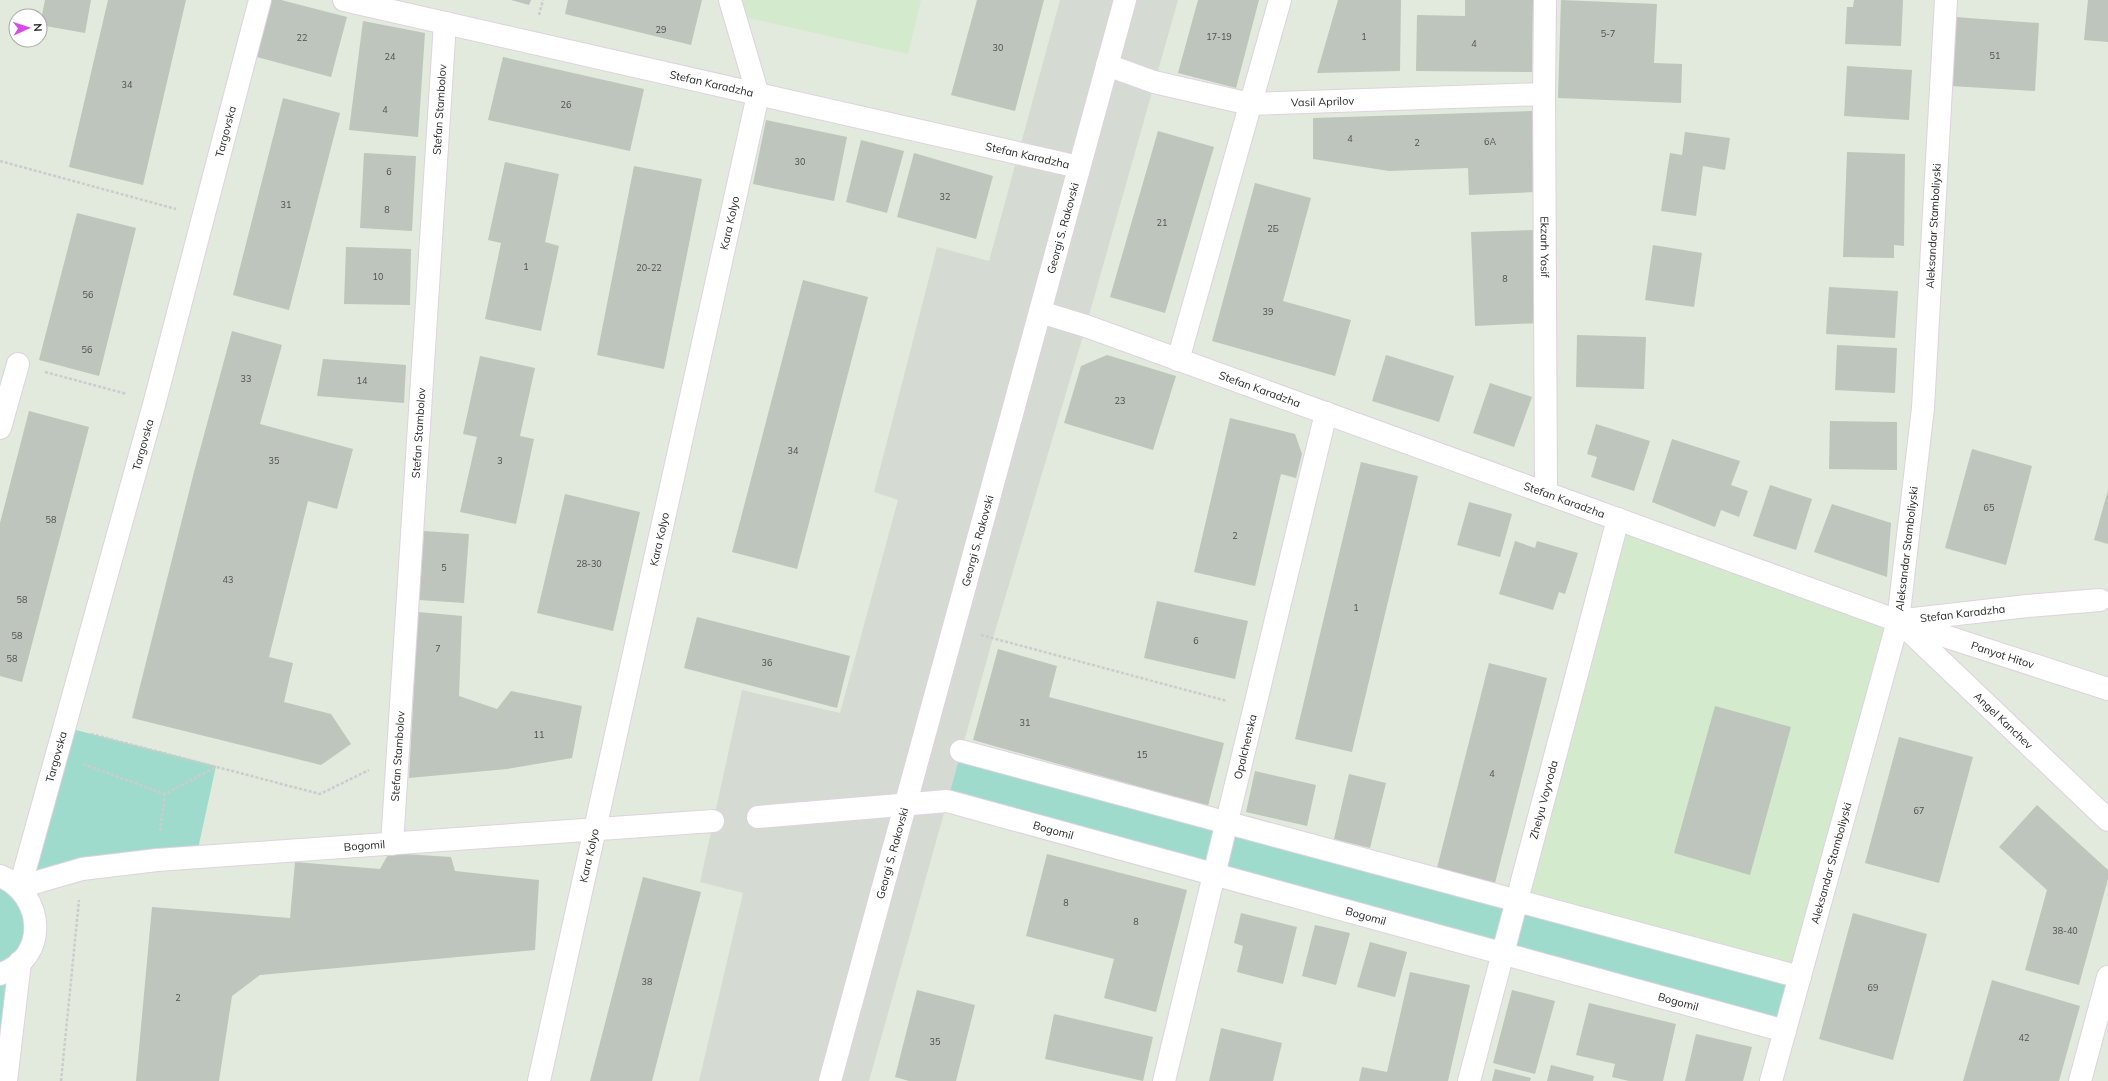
<svg xmlns="http://www.w3.org/2000/svg" width="2108" height="1081" font-family="Mulish,sans-serif">
  <rect width="100%" height="100%" fill="#e1eadc"/>
  <g fill="#d4eacd">
    <path d="M730,0H921L908,54L735,15Z"/>
    <path d="M1618,519L1898,621L1800,977L1517,901Z"/>
  </g>
  <g fill="#9edbcc">
    <path d="M64,727L216,766L196,858L20,887L31,903L0,1081V876L19,887Z"/>
    <path d="M961,751L1800,977L1785,1031L947,801Z"/>
  </g>
  <path fill="#d5dbd3" d="M1060,0H1178L1086,326L993,638L869,1081H699L743,893L700,882L742,690L840,713L898,500L874,492L937,247L989,261Z"/>
  <g fill="#bec5bc">
    <path d="M45,0H91L85,33L40,25Z"/>
    <path d="M108,0H186L143,185L69,167Z"/>
    <path d="M271,0H281L347,17L331,77L257,57Z"/>
    <path d="M511,0H531L529,5Z"/>
    <path d="M568,0H702L691,45L565,14Z"/>
    <path d="M977,0H1044L1015,111L951,95Z"/>
    <path d="M1198,0H1259L1236,88L1178,73Z"/>
    <path d="M1338,0H1401L1400,71L1317,73Z"/>
    <path d="M1465,0H1533L1532,72L1416,71L1417,15L1465,16Z"/>
    <path d="M1561,0L1657,4L1654,63L1682,64L1681,103L1558,98Z"/>
    <path d="M1854,0H1903L1901,46L1845,44L1847,7H1853Z"/>
    <path d="M2088,0H2108V42L2084,40Z"/>
    <path d="M1955,17L2039,23L2035,91L1951,86Z"/>
    <path d="M363,21L425,33L418,137L349,130Z"/>
    <path d="M503,57L644,89L630,151L488,120Z"/>
    <path d="M1847,66L1912,70L1909,120L1844,116Z"/>
    <path d="M283,98L340,113L289,310L233,295Z"/>
    <path d="M1533,111L1536,192L1469,195L1468,168L1389,171L1313,159V118Z"/>
    <path d="M766,120L847,137L834,201L753,184Z"/>
    <path d="M1158,131L1214,147L1165,313L1110,297Z"/>
    <path d="M1685,132L1730,138L1725,170L1703,166L1696,216L1661,211L1670,153L1682,155Z"/>
    <path d="M861,140L904,151L887,213L846,202Z"/>
    <path d="M1847,152L1905,154L1904,246L1894,245V258L1843,257Z"/>
    <path d="M364,153L416,156L412,231L360,228Z"/>
    <path d="M914,153L993,176L976,239L897,217Z"/>
    <path d="M505,162L559,174L545,242L559,246L541,331L485,319L501,243L488,240Z"/>
    <path d="M634,166L702,179L664,369L597,355Z"/>
    <path d="M1255,183L1311,198L1283,301L1351,320L1335,376L1212,341Z"/>
    <path d="M77,213L136,228L99,376L39,360Z"/>
    <path d="M1535,230L1539,323L1475,326L1471,232Z"/>
    <path d="M1653,245L1702,253L1694,307L1645,300Z"/>
    <path d="M346,247L411,249L410,305L344,304Z"/>
    <path d="M803,280L868,297L797,569L732,552Z"/>
    <path d="M1829,287L1898,291L1895,338L1826,334Z"/>
    <path d="M232,331L282,345L260,424L353,449L337,509L308,501L269,657L293,663L284,702L331,714L351,744L321,765L132,718L194,472Z"/>
    <path d="M1577,335L1646,337L1644,389L1576,387Z"/>
    <path d="M1837,345L1897,348L1895,393L1835,390Z"/>
    <path d="M1107,355L1176,376L1153,450L1064,423L1081,366Z"/>
    <path d="M1386,355L1454,376L1439,422L1372,401Z"/>
    <path d="M480,356L535,368L520,436L534,439L516,524L460,512L477,437L463,434Z"/>
    <path d="M323,359L406,365L404,403L317,396Z"/>
    <path d="M1490,383L1532,397L1514,447L1473,433Z"/>
    <path d="M29,411L89,427L22,682L0,676V523Z"/>
    <path d="M1230,418L1295,434L1302,454L1296,478L1281,474L1255,586L1194,572Z"/>
    <path d="M1830,421L1897,422V470L1829,469Z"/>
    <path d="M1596,424L1650,441L1634,491L1591,477L1597,457L1587,454Z"/>
    <path d="M1672,439L1740,461L1731,485L1748,491L1739,517L1721,510L1715,527L1652,502Z"/>
    <path d="M1972,449L2032,466L2006,565L1945,548Z"/>
    <path d="M1361,462L1418,476L1352,752L1295,739Z"/>
    <path d="M1770,485L1812,499L1796,550L1753,536Z"/>
    <path d="M2108,490V544L2094,540Z"/>
    <path d="M565,494L640,512L613,631L537,613Z"/>
    <path d="M1469,502L1512,514L1500,557L1457,545Z"/>
    <path d="M1832,504L1891,523L1887,577L1814,552Z"/>
    <path d="M424,531L469,534L464,603L419,600Z"/>
    <path d="M1515,541L1535,548L1537,541L1578,553L1565,594L1559,592L1553,610L1499,594Z"/>
    <path d="M1157,601L1248,621L1235,679L1144,658Z"/>
    <path d="M418,612L462,616L459,696L497,709L511,691L582,706L572,758L507,769L409,778Z"/>
    <path d="M697,617L850,656L837,708L684,668Z"/>
    <path d="M998,649L1057,666L1049,697L1224,743L1208,806L973,740Z"/>
    <path d="M1489,663L1547,678L1495,883L1437,868Z"/>
    <path d="M1715,706L1791,727L1750,875L1674,853Z"/>
    <path d="M1899,737L1973,757L1939,883L1865,863Z"/>
    <path d="M1255,771L1316,785L1307,826L1246,812Z"/>
    <path d="M1349,774L1386,783L1370,848L1334,839Z"/>
    <path d="M2037,805L2108,870V879L2079,985L2025,970L2047,890L1999,847Z"/>
    <path d="M389,853L451,857L455,871L539,880L535,950L260,975L232,996L219,1081H136L152,907L290,918L295,862L380,869Z"/>
    <path d="M1047,854L1187,890L1156,1012L1104,998L1114,959L1026,936Z"/>
    <path d="M643,877L701,892L652,1081H590Z"/>
    <path d="M1241,913L1297,927L1283,984L1237,972L1243,946L1234,943Z"/>
    <path d="M1853,913L1927,934L1893,1060L1819,1039Z"/>
    <path d="M1315,925L1350,933L1336,985L1302,976Z"/>
    <path d="M1370,942L1407,952L1395,997L1357,987Z"/>
    <path d="M1410,972L1470,985L1448,1081H1359L1362,1067L1387,1072Z"/>
    <path d="M1992,980L2080,1006L2059,1081H1963Z"/>
    <path d="M917,990L975,1005L956,1081H909L895,1077Z"/>
    <path d="M1512,990L1555,1001L1535,1074L1493,1063Z"/>
    <path d="M1589,1003L1676,1024L1663,1081H1629L1612,1077L1615,1064L1576,1055Z"/>
    <path d="M1054,1014L1153,1037L1143,1081L1045,1059Z"/>
    <path d="M1221,1028L1282,1043L1273,1081H1209Z"/>
    <path d="M1696,1034L1752,1047L1743,1081H1685Z"/>
    <path d="M1551,1065L1594,1076L1593,1081H1547Z"/>
    <path d="M1495,1069L1531,1078L1530,1081H1492Z"/>
  </g>
  <g fill="none" stroke-linecap="round" stroke-linejoin="round">
    <g stroke="#dfd2e0" stroke-width="24">
      <g id="minor">
        <path id="s1" d="M344,0L1079,167"/>
        <path id="s2" d="M1545,0L1544,94L1546,493"/>
        <path id="s3" d="M1107,65L1154,82L1250,104L1544,94"/>
        <path id="s4" d="M1040,312L1086,326L1898,621L2108,689"/>
        <path d="M1178,360L1280,0"/>
        <path d="M0,428L18,364"/>
        <path id="s5" d="M1905,620L2027,606L2100,600"/>
        <path id="s6" d="M1902,624L2108,820"/>
        <path d="M961,751L1800,977"/>
        <path id="s7" d="M758,817L947,801L1785,1031"/>
        <path id="s8" d="M392,844L445,23"/>
        <path d="M0,876C45,894 49,959 0,974"/>
        <path id="s9" d="M20,887L155,401L260,0"/>
        <path id="s10" d="M20,887L82,869L157,860L713,821"/>
        <path d="M6,1081L20,962"/>
        <path id="s11" d="M539,1081L758,95L730,0"/>
        <path id="s12" d="M830,1081L1125,0"/>
        <path id="s13" d="M1164,1081L1326,413"/>
        <path id="s14" d="M1469,1081L1618,519"/>
        <path id="s15" d="M1771,1081L1898,621L1923,408L1946,0"/>
        <path d="M2080,1081L2108,977"/>
      </g>
    </g>
    <g stroke="#ccc" stroke-width="2.5" stroke-dasharray="3 2" stroke-linecap="butt">
      <path d="M539,15L543,0"/>
      <path d="M0,161L176,209"/>
      <path d="M45,372L127,394"/>
      <path d="M981,635L1227,701"/>
      <path d="M91,734L320,794L369,770"/>
      <path d="M83,764L165,794L216,767"/>
      <path d="M160,831L165,794"/>
      <path d="M61,1081L79,900"/>
    </g>
    <use href="#minor" stroke="#fff" stroke-width="22"/>
  </g>
  <g text-anchor="middle" dominant-baseline="central" stroke-width="3" stroke-linejoin="round" paint-order="stroke">
    <g font-size="9" fill="#4e504e">
      <text x="661" y="29">29</text>
      <text x="1608" y="33">5-7</text>
      <text x="1219" y="36">17-19</text>
      <text x="1364" y="36">1</text>
      <text x="302" y="37">22</text>
      <text x="1474" y="43">4</text>
      <text x="998" y="47">30</text>
      <text x="1995" y="55">51</text>
      <text x="390" y="56">24</text>
      <text x="127" y="84">34</text>
      <text x="566" y="104">26</text>
      <text x="385" y="109">4</text>
      <text x="1350" y="138">4</text>
      <text x="1490" y="141">6A</text>
      <text x="1417" y="142">2</text>
      <text x="800" y="161">30</text>
      <text x="389" y="171">6</text>
      <text x="945" y="196">32</text>
      <text x="286" y="204">31</text>
      <text x="387" y="209">8</text>
      <text x="1162" y="222">21</text>
      <text x="1273" y="228">2Б</text>
      <text x="526" y="266">1</text>
      <text x="649" y="267">20-22</text>
      <text x="378" y="276">10</text>
      <text x="1505" y="278">8</text>
      <text x="88" y="294">56</text>
      <text x="1268" y="311">39</text>
      <text x="87" y="349">56</text>
      <text x="246" y="378">33</text>
      <text x="362" y="380">14</text>
      <text x="1120" y="400">23</text>
      <text x="793" y="450">34</text>
      <text x="274" y="460">35</text>
      <text x="500" y="460">3</text>
      <text x="1989" y="507">65</text>
      <text x="51" y="519">58</text>
      <text x="1235" y="535">2</text>
      <text x="589" y="563">28-30</text>
      <text x="444" y="567">5</text>
      <text x="228" y="579">43</text>
      <text x="22" y="599">58</text>
      <text x="1356" y="607">1</text>
      <text x="17" y="635">58</text>
      <text x="1196" y="640">6</text>
      <text x="438" y="648">7</text>
      <text x="12" y="658">58</text>
      <text x="767" y="662">36</text>
      <text x="1025" y="722">31</text>
      <text x="539" y="734">11</text>
      <text x="1142" y="754">15</text>
      <text x="1492" y="773">4</text>
      <text x="1919" y="810">67</text>
      <text x="1066" y="902">8</text>
      <text x="1136" y="921">8</text>
      <text x="2065" y="930">38-40</text>
      <text x="647" y="981">38</text>
      <text x="1873" y="987">69</text>
      <text x="178" y="997">2</text>
      <text x="2024" y="1037">42</text>
      <text x="935" y="1041">35</text>
    </g>
    <g font-size="11" fill="#292929" stroke="#fff">
      <text stroke="none"><textPath href="#s1" startOffset="377">Stefan Karadzha</textPath></text>
      <text stroke="none"><textPath href="#s3" startOffset="221">Vasil Aprilov</textPath></text>
      <text stroke="none"><textPath href="#s8" startOffset="736">Stefan Stambolov</textPath></text>
      <text stroke="none"><textPath href="#s9" startOffset="783">Targovska</textPath></text>
      <text stroke="none"><textPath href="#s1" startOffset="701">Stefan Karadzha</textPath></text>
      <text stroke="none"><textPath href="#s11" startOffset="879">Kara Kolyo</textPath></text>
      <text stroke="none"><textPath href="#s15" startOffset="874">Aleksandar Stamboliyski</textPath></text>
      <text stroke="none"><textPath href="#s12" startOffset="884">Georgi S. Rakovski</textPath></text>
      <text stroke="none"><textPath href="#s2" startOffset="247">Ekzarh Yosif</textPath></text>
      <text stroke="none"><textPath href="#s4" startOffset="233">Stefan Karadzha</textPath></text>
      <text stroke="none"><textPath href="#s8" startOffset="412">Stefan Stambolov</textPath></text>
      <text stroke="none"><textPath href="#s9" startOffset="459">Targovska</textPath></text>
      <text stroke="none"><textPath href="#s4" startOffset="557">Stefan Karadzha</textPath></text>
      <text stroke="none"><textPath href="#s11" startOffset="555">Kara Kolyo</textPath></text>
      <text stroke="none"><textPath href="#s12" startOffset="560">Georgi S. Rakovski</textPath></text>
      <text stroke="none"><textPath href="#s15" startOffset="550">Aleksandar Stamboliyski</textPath></text>
      <text stroke="none"><textPath href="#s5" startOffset="58">Stefan Karadzha</textPath></text>
      <text stroke="none"><textPath href="#s4" startOffset="1022">Panyot Hitov</textPath></text>
      <text stroke="none"><textPath href="#s6" startOffset="140">Angel Kanchev</textPath></text>
      <text stroke="none"><textPath href="#s13" startOffset="344">Opalchenska</textPath></text>
      <text stroke="none"><textPath href="#s9" startOffset="135">Targovska</textPath></text>
      <text stroke="none"><textPath href="#s8" startOffset="88">Stefan Stambolov</textPath></text>
      <text stroke="none"><textPath href="#s14" startOffset="291">Zhelyu Voyvoda</textPath></text>
      <text stroke="none"><textPath href="#s7" startOffset="300">Bogomil</textPath></text>
      <text stroke="none"><textPath href="#s10" startOffset="348">Bogomil</textPath></text>
      <text stroke="none"><textPath href="#s12" startOffset="236">Georgi S. Rakovski</textPath></text>
      <text stroke="none"><textPath href="#s11" startOffset="231">Kara Kolyo</textPath></text>
      <text stroke="none"><textPath href="#s15" startOffset="226">Aleksandar Stamboliyski</textPath></text>
      <text stroke="none"><textPath href="#s7" startOffset="624">Bogomil</textPath></text>
      <text stroke="none"><textPath href="#s7" startOffset="948">Bogomil</textPath></text>
    </g>
  </g>
  <g transform="translate(28 28) rotate(87)"><circle r="19" fill="#ffffff" stroke="#a9a9a9"/>
  <path d="M0-3L7 15L0 10L-7 15Z" fill="#d74ce7"/>
  <text y="-6" font-size="11" font-weight="bold" text-anchor="middle" fill="#292929">N</text>
  </g>
</svg>
